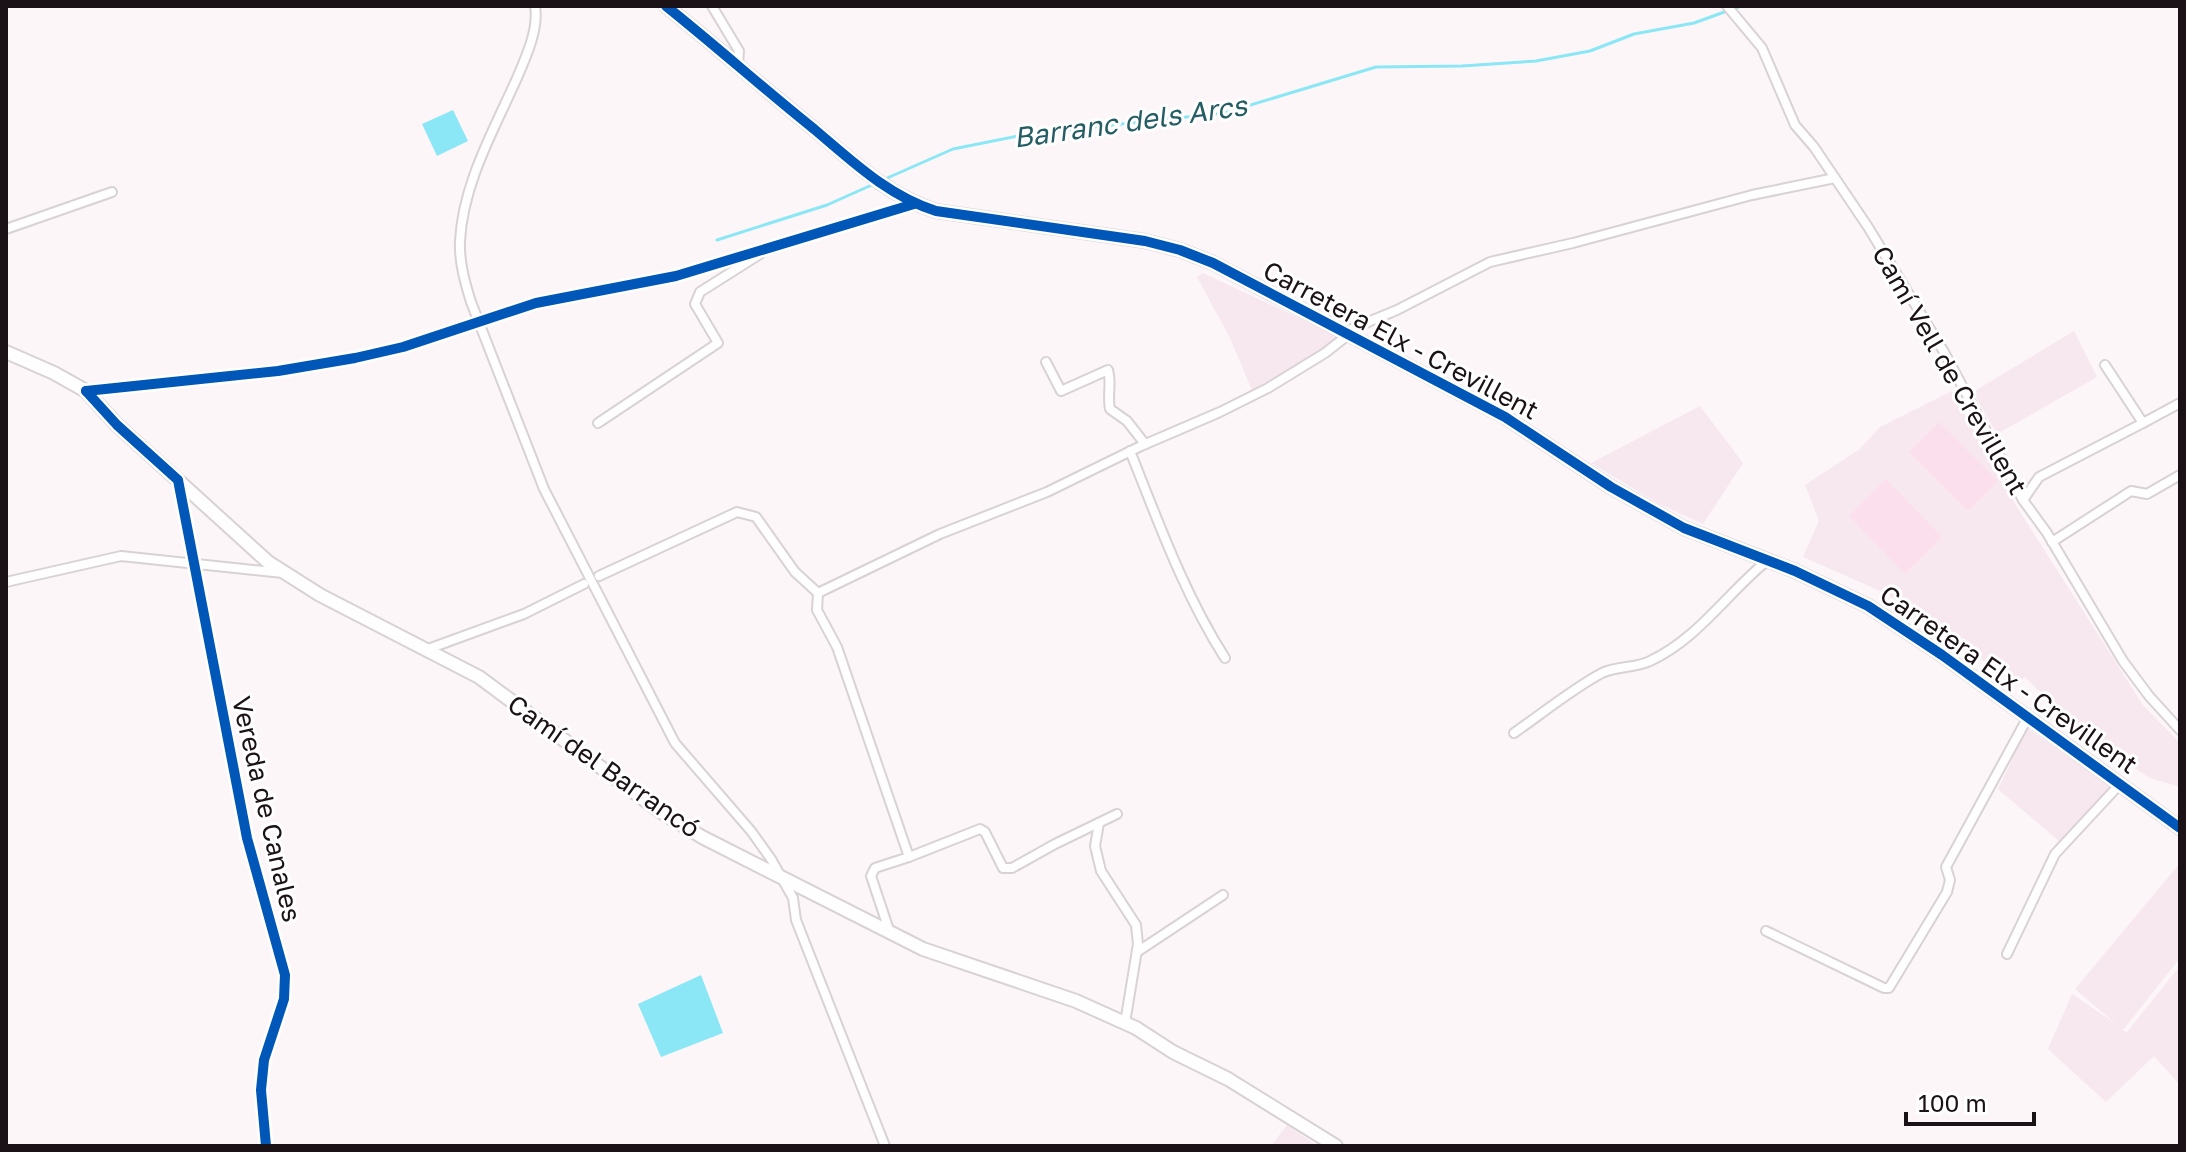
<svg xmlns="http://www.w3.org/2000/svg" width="2186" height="1152" font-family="'Golos Text',sans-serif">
  <rect width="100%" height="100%" fill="#fcf6f9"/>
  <g fill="#f7e8ef">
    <path d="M1203,273L1338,336L1321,351L1252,390L1230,338L1197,277Z"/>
    <path d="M2074,331L2097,377L1997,434L1973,392Z"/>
    <path d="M1952,391L2015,504L2143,705L2180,743V787L2150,778L2082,734L2025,677L2016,683L1887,594L1803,557L1819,521L1805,485L1860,449L1880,427Z"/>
    <path d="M1700,406L1743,463L1703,524L1659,504L1591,463Z"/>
    <path d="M2027,728L2111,786L2060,842L1998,789Z"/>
    <path d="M2180,863V958L2123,1030L2127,1032L2180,966V1085L2154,1056L2106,1102L2048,1049L2072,994L2116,1024L2075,989Z"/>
    <path d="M1287,1125L1317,1146H1271Z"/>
  </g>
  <g fill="#fcdfec">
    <path d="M1939,422L1998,481L1968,511L1909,452Z"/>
    <path d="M1886,479L1942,537L1905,574L1849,516Z"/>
  </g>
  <g fill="#8be7f5">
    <path d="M453,110L468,141L437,156L422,124Z"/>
    <path d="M701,975L723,1033L661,1057L638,1004Z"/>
  </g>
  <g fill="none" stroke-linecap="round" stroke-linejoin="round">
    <g stroke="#8be7f5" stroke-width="3">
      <path d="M885,179L953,149L1028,134L1224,113L1376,67L1462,66L1536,61L1590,51L1634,34L1694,23L1741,6"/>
      <path d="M717,240L827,205L874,184"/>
    </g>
    <g stroke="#d9d2d5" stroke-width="12">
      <g id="street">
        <path d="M535,6C539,29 526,57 517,78C494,130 463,183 460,241C459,262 465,283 471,302L544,489L675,743L751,831L771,859L793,898L796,920L885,1146"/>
        <path d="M712,6L739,51L738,65"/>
        <path d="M1727,6L1762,48L1795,125L1814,147L1868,227L1944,352L2023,500L2047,533L2123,661L2149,696L2180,730"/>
        <path d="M6,229L112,192"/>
        <path d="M1344,332L1397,310L1490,262L1573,243L1752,195L1835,178"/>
        <path d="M1046,362L1061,391L1108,370C1112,384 1107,395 1110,409L1127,421L1145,444"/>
        <path d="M2105,365L2143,423L2180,403"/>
        <path d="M86,391L278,371L355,358L403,347L536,303L676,276L914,204"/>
        <path d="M598,423L718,343L695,304L700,292L760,254"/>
        <path d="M1130,451C1158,521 1184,594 1225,658"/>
        <path d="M178,481L247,838L285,975L284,999L264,1060L261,1090L266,1146"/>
        <path d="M2023,500L2039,477L2143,423"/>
        <path d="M2052,542L2131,491L2147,494L2180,475"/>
        <path d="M599,576L737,512L756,517L795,572L818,593"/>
        <path d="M6,582L121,556L283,573"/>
        <path d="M818,593L940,534L1047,492L1141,446L1220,412L1268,388L1325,353L1348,335"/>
        <path d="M818,593L817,610L837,647L909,857L980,829L985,832L1003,868H1012L1055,844L1117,814"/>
        <path d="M428,649L524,614L584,584"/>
        <path d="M1514,733C1540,715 1575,687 1602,673C1617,666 1636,668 1650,661C1698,639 1728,592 1768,560"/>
        <path d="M1099,823L1095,846L1101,871L1136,925L1138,944L1125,1023"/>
        <path d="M1766,931L1884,988H1889L1947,892L1950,880L1946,867L2028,717"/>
        <path d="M890,933L871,876L875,868L909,857"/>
        <path d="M1137,952L1223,895"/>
        <path d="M2007,954L2055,854L2120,784"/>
      </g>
    </g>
    <g stroke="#d9d2d5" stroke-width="16">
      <g id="secondary">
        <path d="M666,6C716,46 764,89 814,129C852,161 888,196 936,211L1145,241L1180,250L1213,263L1505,417L1611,487L1684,528L1795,571L1868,606L1942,655L2180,828"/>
        <path d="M6,352L54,373L86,391L117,425L268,562L320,595L479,677L661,812L702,837L923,949L1076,1001L1136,1028L1173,1052L1228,1079L1336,1146"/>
      </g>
    </g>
    <use href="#street" stroke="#fffefe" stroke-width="8"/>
    <use href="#secondary" stroke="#fffefe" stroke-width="12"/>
    <g stroke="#fff" stroke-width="15">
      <g id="cycleway">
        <path d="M666,6C716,46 764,89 814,129C852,161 888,196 936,211L1145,241L1180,250L1213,263L1505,417L1611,487L1684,528L1795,571L1868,606L1942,655L2180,828"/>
        <path d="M86,391L278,371L355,358L403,347L536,303L676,276L914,204"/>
        <path d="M86,391L117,425L178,480L247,838L285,975L284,999L264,1060L261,1090L266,1146"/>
      </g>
    </g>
    <use href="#cycleway" stroke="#0057b8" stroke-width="10"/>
  </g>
  <g text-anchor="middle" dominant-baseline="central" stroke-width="6" stroke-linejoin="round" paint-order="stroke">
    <g font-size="26" fill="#1a1216" stroke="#fff">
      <text transform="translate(1401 340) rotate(28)">Carretera Elx - Crevillent</text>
      <text transform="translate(1950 370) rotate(60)">Camí Vell de Crevillent</text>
      <text transform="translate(2009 679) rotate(35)">Carretera Elx - Crevillent</text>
      <text transform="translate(604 766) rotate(35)">Camí del Barrancó</text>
      <text transform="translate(267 809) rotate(77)">Vereda de Canales</text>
    </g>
    <g font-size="28" font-style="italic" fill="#255d65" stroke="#fff">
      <text transform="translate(1130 121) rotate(-8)">Barranc dels Arcs</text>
    </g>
  </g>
  <rect width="2186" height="1152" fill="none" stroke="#1a1216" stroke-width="16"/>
  <path d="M1906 1112v12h128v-12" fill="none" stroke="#1a1216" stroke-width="4"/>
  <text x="1918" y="1112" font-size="24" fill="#1a1216" stroke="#ffffff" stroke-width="6" paint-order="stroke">100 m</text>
</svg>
